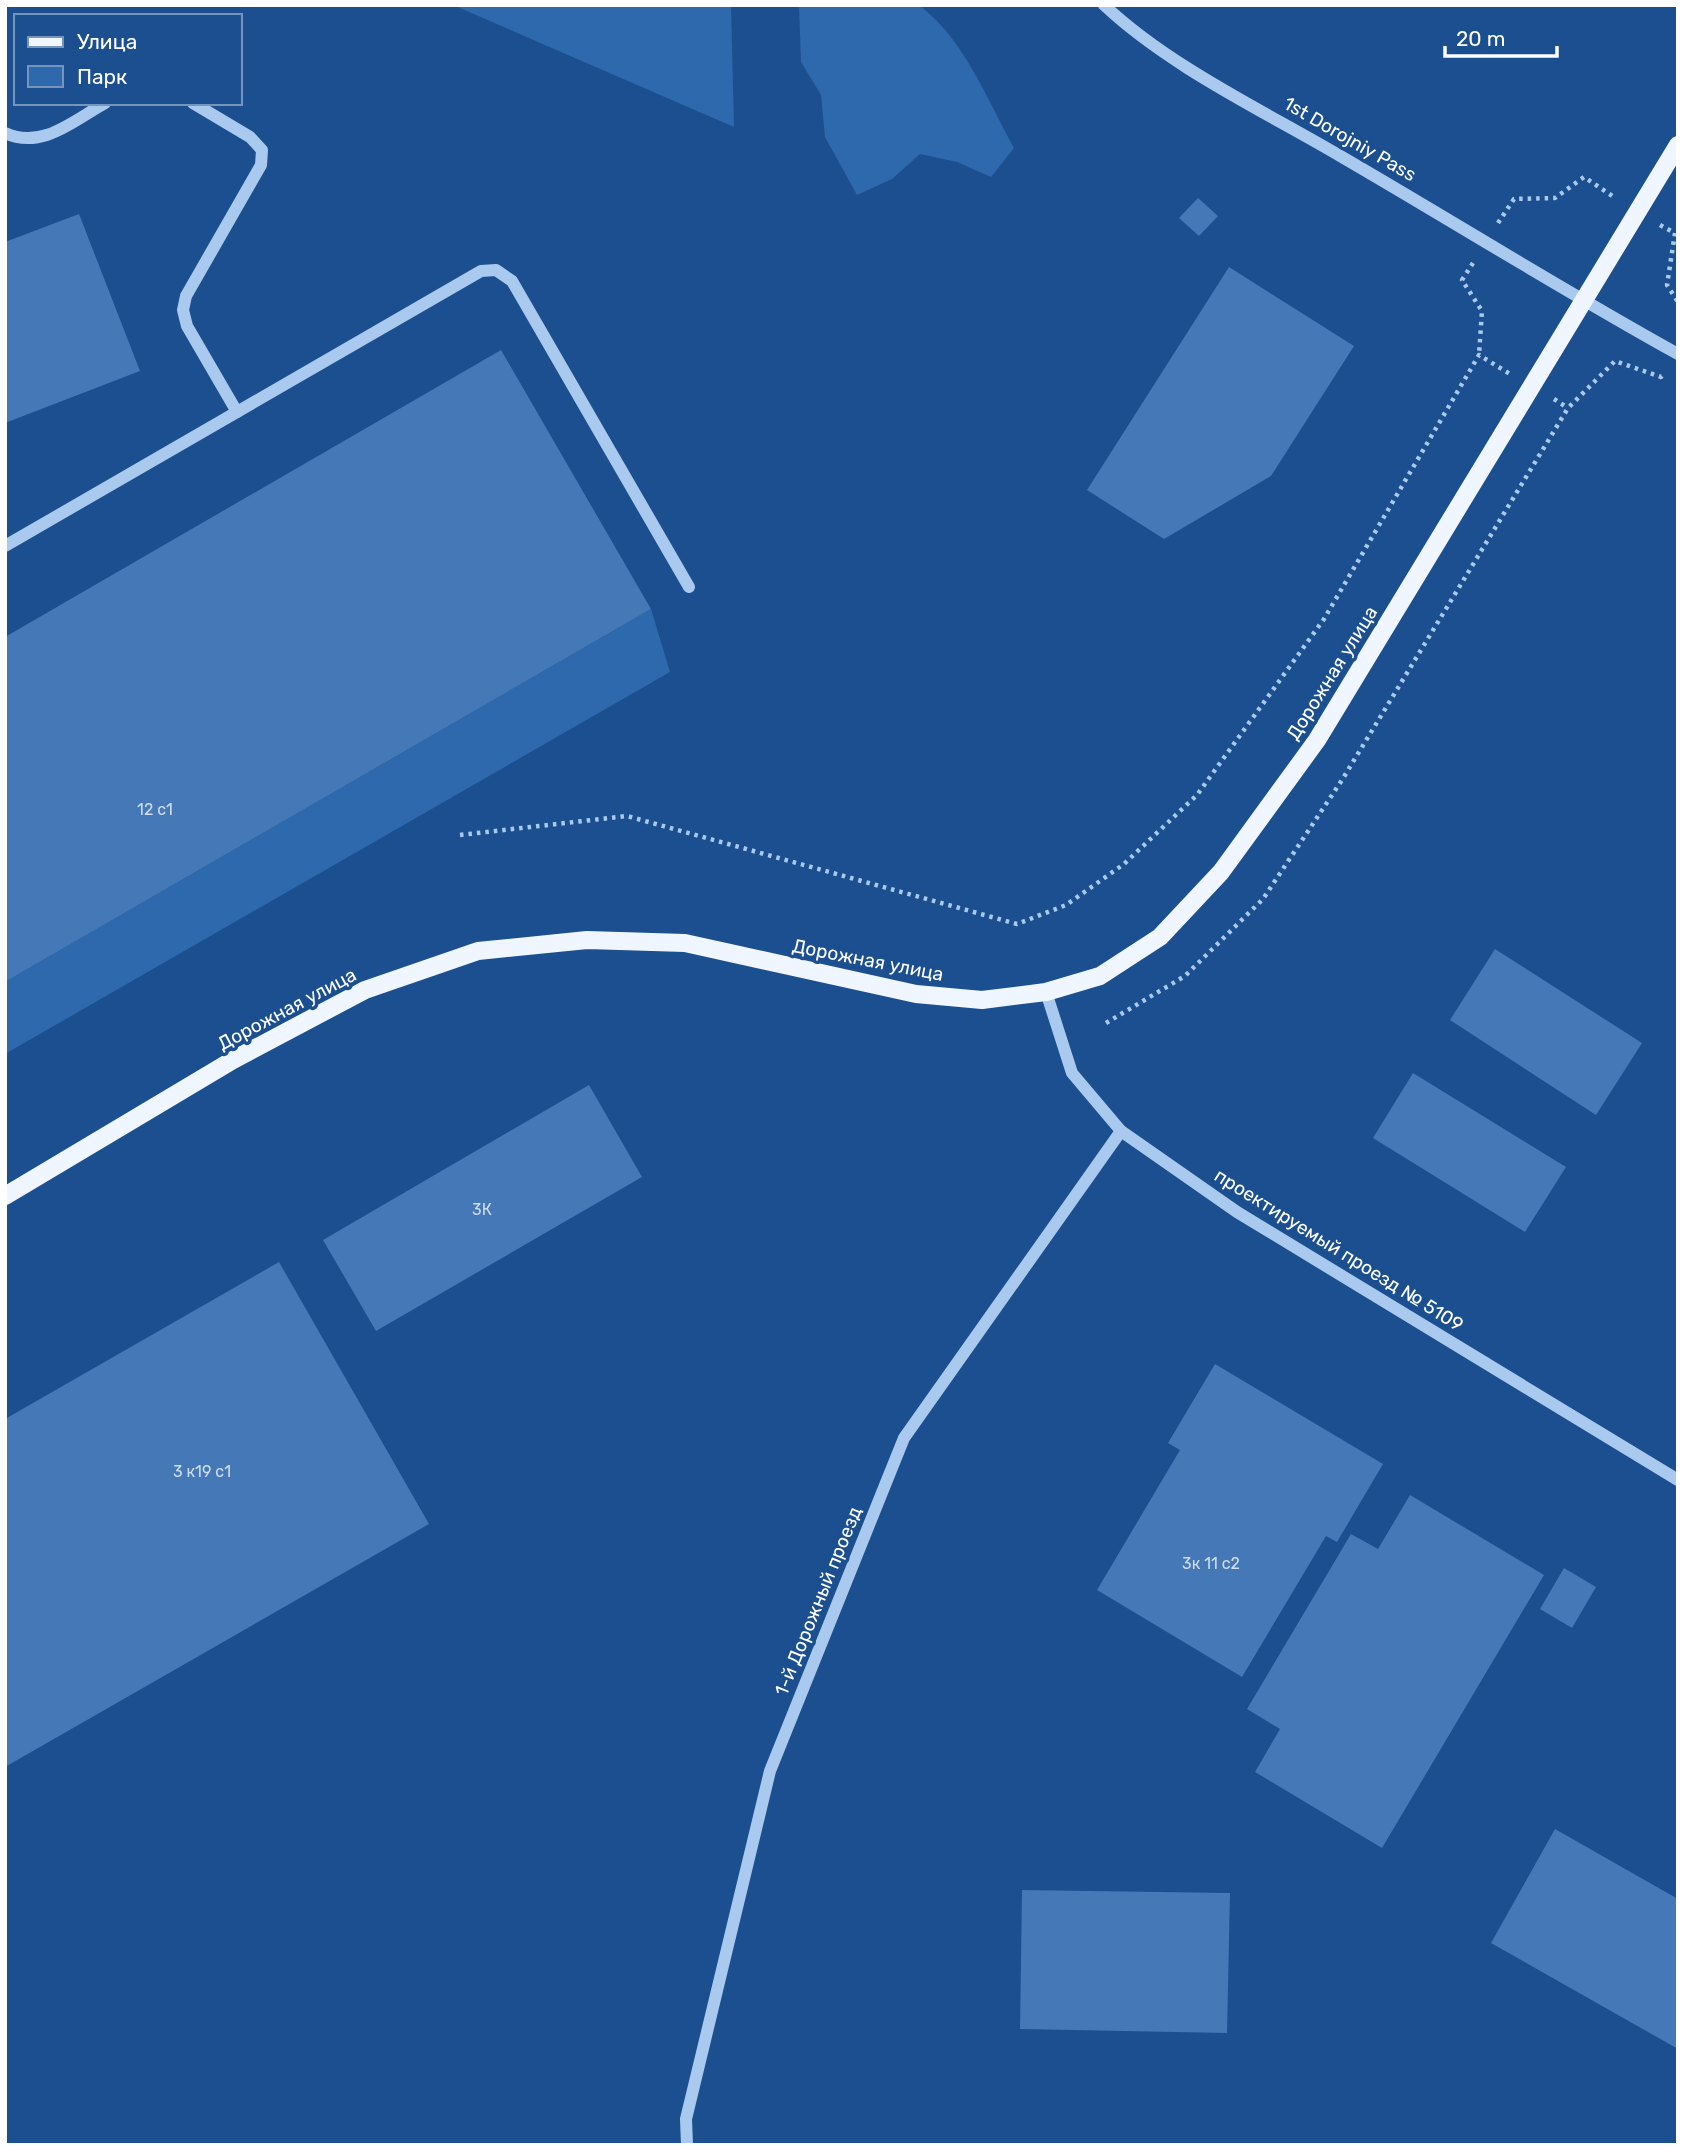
<svg xmlns="http://www.w3.org/2000/svg" width="1683" height="2150" font-family="Rubik,sans-serif">
  <rect width="100%" height="100%" fill="#1b4f8f"/>
  <g fill="#2e69ad">
    <path d="M453,5H731L734,127Z"/>
    <path d="M799,5H919C964,39 987,99 1014,148L991,177L957,162L920,154L892,179L857,195L825,137L821,95L801,62Z"/>
    <path d="M651,609L670,672L5,1054V982Z"/>
  </g>
  <g fill="#4478b7">
    <path d="M1198,198L1218,216L1199,236L1179,218Z"/>
    <path d="M79,214L140,371L5,423V242Z"/>
    <path d="M1229,267L1354,346L1271,476L1164,539L1087,490Z"/>
    <path d="M501,350L651,609L5,982V637Z"/>
    <path d="M1495,949L1642,1043L1596,1115L1450,1020Z"/>
    <path d="M1413,1073L1566,1167L1525,1232L1373,1138Z"/>
    <path d="M589,1085L642,1177L376,1331L323,1240Z"/>
    <path d="M279,1262L429,1524L5,1767V1419Z"/>
    <path d="M1215,1364L1383,1464L1337,1542L1326,1536L1242,1677L1097,1590L1180,1450L1168,1443Z"/>
    <path d="M1410,1495L1544,1575L1382,1848L1255,1772L1280,1729L1247,1709L1351,1534L1378,1549Z"/>
    <path d="M1564,1568L1596,1587L1572,1628L1540,1609Z"/>
    <path d="M1555,1829L1678,1899V2049L1491,1943Z"/>
    <path d="M1022,1890L1230,1893L1227,2033L1020,2029Z"/>
  </g>
  <g fill="none" stroke-linecap="round" stroke-linejoin="round">
    <g stroke="#a9c9ee" stroke-width="4.5" stroke-dasharray="3.5 5" stroke-linecap="butt">
      <path d="M1498,223L1514,199L1555,198L1584,177L1614,197"/>
      <path d="M1660,225L1675,233L1667,285L1678,302"/>
      <path d="M1473,263L1462,280L1482,311L1479,355"/>
      <path d="M1554,399L1568,408"/>
      <path d="M460,835L627,816L1017,924L1066,905L1124,864L1197,795L1324,619L1479,355L1510,374"/>
      <path d="M1106,1023L1185,976L1263,899L1342,780L1568,408L1615,361L1661,377L1663,374"/>
    </g>
    <g stroke="#a9c9ee" stroke-width="12">
      <path d="M1104,5C1170,67 1264,111 1342,157C1454,222 1564,291 1678,354"/>
      <path d="M193,103L250,137L262,150L261,165L186,296L183,310L187,326L237,412"/>
      <path d="M5,133C42,150 73,121 105,103"/>
      <path d="M5,546L481,271L496,270L512,281L689,587"/>
      <path d="M1046,992L1072,1073L1121,1131L1237,1212L1678,1480"/>
      <path d="M687,2145L686,2119L770,1771L904,1438L1121,1131"/>
    </g>
    <path stroke="#f0f6ff" stroke-width="18" d="M5,1196L233,1060L365,990L478,951L587,940L685,943L916,994L982,1000L1046,992L1100,976L1160,937L1221,872L1317,740L1678,145"/>
  </g>
  <g text-anchor="middle" dominant-baseline="central" stroke-width="7" stroke-linejoin="round" paint-order="stroke">
    <g font-size="16" fill="#d0dded">
      <text x="155" y="809">12 с1</text>
      <text x="482" y="1209">3К</text>
      <text x="202" y="1471">3 к19 с1</text>
      <text x="1211" y="1563">3к 11 с2</text>
    </g>
    <g font-size="19" fill="#fff" stroke="#1b4f8f">
      <text transform="translate(1350 139) rotate(30)">1st Dorojniy Pass</text>
      <text transform="translate(1332 673) rotate(-58)">Дорожная улица</text>
      <text transform="translate(868 960) rotate(11)">Дорожная улица</text>
      <text transform="translate(287 1009) rotate(-28)">Дорожная улица</text>
      <text transform="translate(1339 1250) rotate(32)">проектируемый проезд № 5109</text>
      <text transform="translate(818 1601) rotate(-68)">1-й Дорожный проезд</text>
    </g>
  </g>
  <rect width="1683" height="2150" fill="none" stroke="#ffffff" stroke-width="14"/>
  <rect x="14" y="14" width="228" height="91" fill="#1b4f8f" stroke="#7695bc" stroke-width="2"/>
  <rect x="28" y="37" width="35" height="10" fill="#f0f6ff" stroke="#7695bc" stroke-width="2"/>
  <text x="77" y="49" font-size="21" fill="#ffffff">Улица</text>
  <rect x="28" y="66" width="35" height="21" fill="#2e69ad" stroke="#7695bc" stroke-width="2"/>
  <text x="77" y="84" font-size="21" fill="#ffffff">Парк</text>
  <path d="M1445 46v10h112v-10" fill="none" stroke="#ffffff" stroke-width="3.5"/>
  <text x="1456" y="46" font-size="21" fill="#ffffff" stroke="#1b4f8f" stroke-width="5" paint-order="stroke">20 m</text>
</svg>
